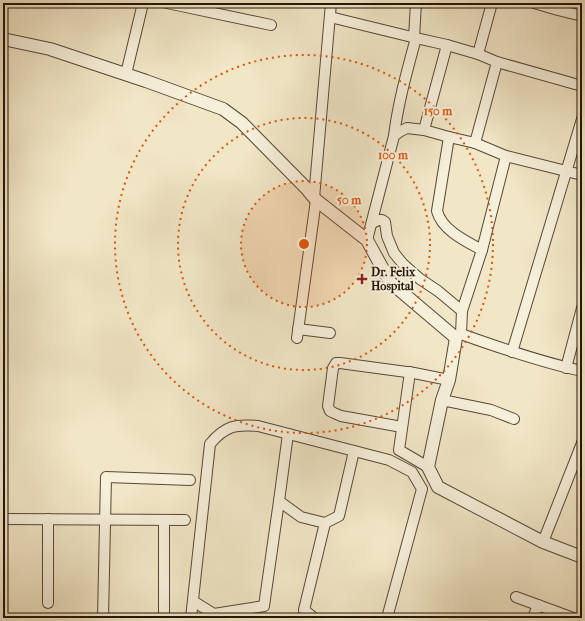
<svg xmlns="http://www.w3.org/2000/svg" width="585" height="621" font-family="'IM FELL French Canon',serif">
  <rect width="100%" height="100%" fill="#f1e6c6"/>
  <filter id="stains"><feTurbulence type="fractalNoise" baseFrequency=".005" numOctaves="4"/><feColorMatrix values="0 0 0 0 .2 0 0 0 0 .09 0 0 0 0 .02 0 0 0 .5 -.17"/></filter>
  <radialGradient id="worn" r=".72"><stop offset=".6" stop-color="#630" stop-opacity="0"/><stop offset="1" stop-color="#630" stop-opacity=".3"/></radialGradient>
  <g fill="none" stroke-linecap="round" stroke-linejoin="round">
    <g stroke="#574837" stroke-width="12">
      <g id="minor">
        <path d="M167,3L271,25"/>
        <path d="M534,3L558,10L582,16"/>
        <path d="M330,17L416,38L447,45L478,54L497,62L582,86"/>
        <path d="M414,38L416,3"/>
        <path d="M478,54L492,3"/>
        <path d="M126,74L143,3"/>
        <path d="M424,130L447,45"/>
        <path d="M394,136C398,103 407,71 416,38"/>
        <path d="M449,137L437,211C442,230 465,241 482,250"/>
        <path d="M475,143L497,62"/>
        <path d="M506,156L482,250L462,311L461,334C500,348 541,362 582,371"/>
        <path d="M314,198L331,3"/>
        <path d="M372,223L379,220H382L385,222L387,236L394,253L403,264L420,279L438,291L462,311"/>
        <path d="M367,240L394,136L399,132L407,128L424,130L449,137L475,143L506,156L582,175"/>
        <path d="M298,329L330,333"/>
        <path d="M297,338L316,200"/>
        <path d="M512,352L582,119"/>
        <path d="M566,368L582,308"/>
        <path d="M410,372L399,450L428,467"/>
        <path d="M442,400L491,410L514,419"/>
        <path d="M402,427L341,416L334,413L330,411L328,406L333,368L336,363H340L414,373L449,380"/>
        <path d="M279,501L288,434"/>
        <path d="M3,519L185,520"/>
        <path d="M48,519V603"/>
        <path d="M325,523L339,516L354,451"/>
        <path d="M543,542L582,443"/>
        <path d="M516,597L573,618"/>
        <path d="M193,601L214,614L264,606L279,501L301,517L325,523L304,610L314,618"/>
        <path d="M103,618L106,477L190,480"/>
        <path d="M164,618V520"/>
        <path d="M191,618L210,444C225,426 235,424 258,426L389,460L412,472L422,489L387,618"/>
        <path d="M533,618L538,605"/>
      </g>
    </g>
    <g stroke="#574837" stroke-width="14">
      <path id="tertiary" d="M3,39L50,49L146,81L223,109L242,123L306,188L316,200L367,240L390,282L456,338L449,380L442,400L428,467L438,487L543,542L582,557"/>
    </g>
    <use href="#minor" stroke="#f6efda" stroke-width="10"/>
    <use href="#tertiary" stroke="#f6efda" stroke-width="12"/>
  </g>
  <circle cx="304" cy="244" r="63" fill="#de560c" fill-opacity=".12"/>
  <g fill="none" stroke="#de560c" stroke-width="2" stroke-dasharray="2 4">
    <circle cx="304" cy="244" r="63"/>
    <circle cx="304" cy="244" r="126"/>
    <circle cx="304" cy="244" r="189"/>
  </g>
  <path fill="#8f2418" stroke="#f6efda" stroke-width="1.5" d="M360 273h4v4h4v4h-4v4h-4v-4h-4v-4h4z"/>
  <g text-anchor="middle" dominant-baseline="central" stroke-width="4" stroke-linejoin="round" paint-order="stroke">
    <g font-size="12" font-weight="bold" fill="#241407" stroke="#f6efda" text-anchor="start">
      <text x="371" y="272">Dr. Felix<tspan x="371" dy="14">Hospital</tspan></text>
    </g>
  </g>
  <circle cx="304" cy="244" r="6" fill="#de560c" stroke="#f6efda" stroke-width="2"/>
  <g font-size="12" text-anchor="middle" font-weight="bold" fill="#de560c" stroke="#f6efda" stroke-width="4" stroke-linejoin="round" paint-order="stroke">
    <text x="438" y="115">150 m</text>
    <text x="393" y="159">100 m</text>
    <text x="349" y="204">50 m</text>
  </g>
  <rect width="585" height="621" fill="none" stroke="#f1e6c6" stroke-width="16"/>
  <rect x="4" y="4" width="577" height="613" fill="none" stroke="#241407" stroke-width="2"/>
  <rect x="8" y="8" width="569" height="605" fill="none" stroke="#241407"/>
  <rect width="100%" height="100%" filter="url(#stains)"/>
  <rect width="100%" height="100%" fill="url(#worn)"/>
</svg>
